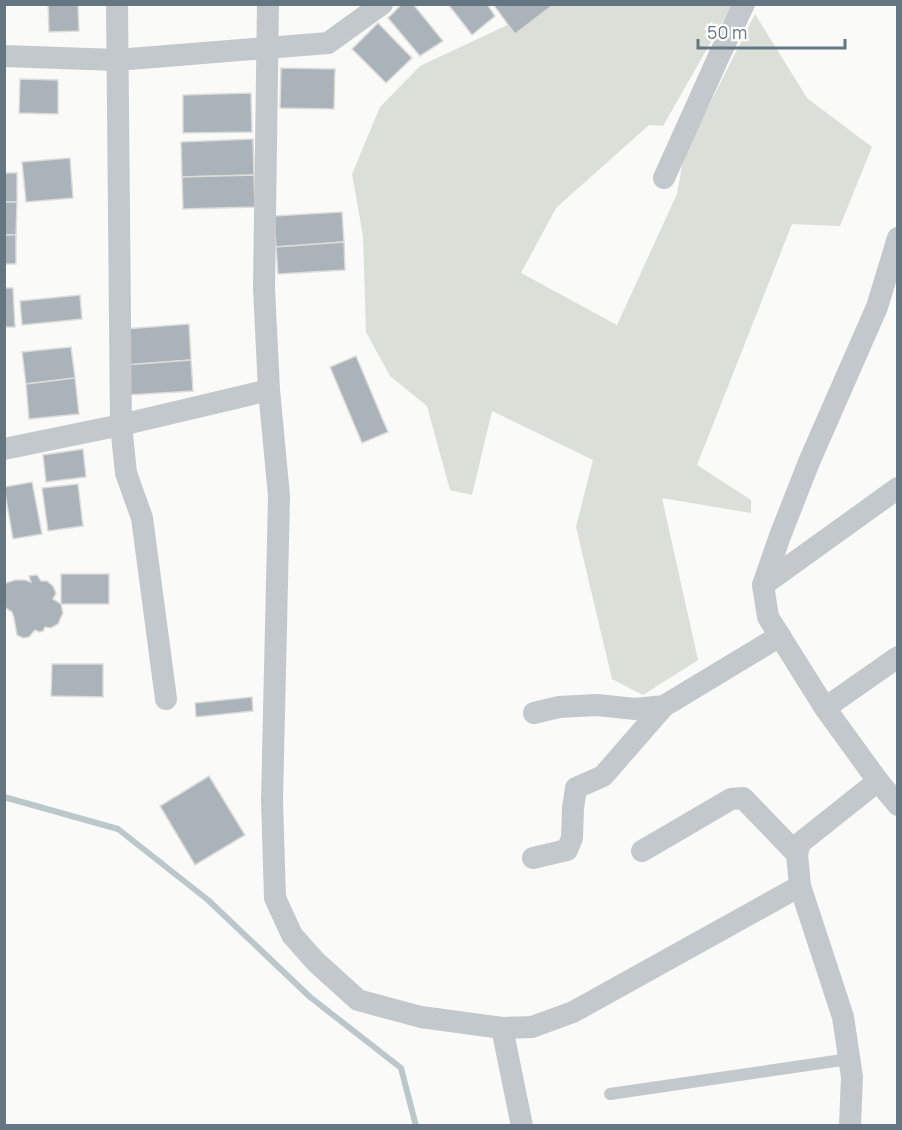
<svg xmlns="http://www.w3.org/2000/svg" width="902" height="1130" font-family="Manrope,sans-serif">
  <rect width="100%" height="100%" fill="#fafaf8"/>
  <path fill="#dadfd7" d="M554,4L732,5L663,126L649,125L556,208L521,273L617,325L677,194L684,155L755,14L807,98L872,147L840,226L792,224L697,465L751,500V513L662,498L698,660L643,695L612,679L576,527L593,460L492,411L472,495L450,490L427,406L390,376L366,332L363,236L352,174L380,107L420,66L531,14Z"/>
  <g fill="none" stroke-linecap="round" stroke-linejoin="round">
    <path stroke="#bbc7cb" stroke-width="6" d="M4,797L118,829L208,900L310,997L401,1068L416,1126"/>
  </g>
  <g fill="#aab3b9" stroke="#dcdcda" stroke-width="1.5">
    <path d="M48,4H78L79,31L49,32Z"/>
    <path d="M402,4H413L443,41L420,56L388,18Z"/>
    <path d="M448,4H487L495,16L472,35Z"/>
    <path d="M493,4H554L515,34Z"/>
    <path d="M378,23L412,58L386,83L352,49Z"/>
    <path d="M281,68L335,69L334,109L280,108Z"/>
    <path d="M20,79L58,80V114L19,113Z"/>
    <path d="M251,93L252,132L183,133V95Z"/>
    <path d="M253,139L254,175L182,177L181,142Z"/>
    <path d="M70,158L73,198L26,202L22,162Z"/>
    <rect x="4" y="173" width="13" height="29"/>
    <path d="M254,175L255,207L183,209L182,177Z"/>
    <path d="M4,202H17L16,235H4Z"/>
    <path d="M342,212L344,242L276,247L274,216Z"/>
    <rect x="4" y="235" width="12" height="29"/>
    <path d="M344,242L345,270L278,274L276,247Z"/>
    <path d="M4,288H13L15,327H4Z"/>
    <path d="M80,295L82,319L22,325L20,301Z"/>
    <path d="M189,324L191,360L126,365L124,329Z"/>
    <path d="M71,347L75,378L26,384L22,352Z"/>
    <path d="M356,356L388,432L362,443L330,367Z"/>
    <path d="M191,360L193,391L128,395L126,365Z"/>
    <path d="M75,378L79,414L29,419L26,384Z"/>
    <path d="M83,449L86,477L46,482L43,455Z"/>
    <path d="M32,482L42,534L13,539L4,487Z"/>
    <path d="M78,484L83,526L48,531L42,488Z"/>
    <rect x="61" y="574" width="48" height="30"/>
    <path d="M37,575L41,581H47L53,586L56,593L53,599L61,604L63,613L58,624L51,628L45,627L43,631L39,632L35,630L29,637L23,638L17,635L14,618L12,612L4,607V587L6,583L15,580H25L31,582L29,576Z"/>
    <path d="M52,664H103V697L51,696Z"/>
    <path d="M252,697L253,711L196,717L195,703Z"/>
    <path d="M209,776L245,835L195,865L160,806Z"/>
  </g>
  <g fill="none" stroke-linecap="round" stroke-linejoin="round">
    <path stroke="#c3c8cc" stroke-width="12" d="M610,1094L849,1059"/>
    <g stroke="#c3c8cc" stroke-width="22">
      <path d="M117,4L121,425L126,473L142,518L166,699"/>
      <path d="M268,4L264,288L269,390L279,496L272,800L275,898L292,935L316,962L358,1000L421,1017L502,1028L532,1027L573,1012L800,886L797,854L800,843L878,781"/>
      <path d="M4,56L117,60L328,43L382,4"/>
      <path d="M664,178L719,56L744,4"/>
      <path d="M898,238L877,307L809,462L780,536L763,585L768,617L825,708L878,781L898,805"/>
      <path d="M4,449L121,425L269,390"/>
      <path d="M763,585L898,488"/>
      <path d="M825,708L898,657"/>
      <path d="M534,713L559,707L597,705L635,709L664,706L780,636"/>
      <path d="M642,851L731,799L743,798L797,854"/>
      <path d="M533,858L567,850L572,838L573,808L576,788L603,776L664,706"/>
      <path d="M800,886L843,1017L852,1077L850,1126"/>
      <path d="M502,1028L522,1126"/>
    </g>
  </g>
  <rect width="902" height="1130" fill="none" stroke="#657683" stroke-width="12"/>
  <path d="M698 39v9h147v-9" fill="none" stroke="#657683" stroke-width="3"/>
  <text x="707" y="39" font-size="18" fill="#657683" stroke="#ffffff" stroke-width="4.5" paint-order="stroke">50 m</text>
</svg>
